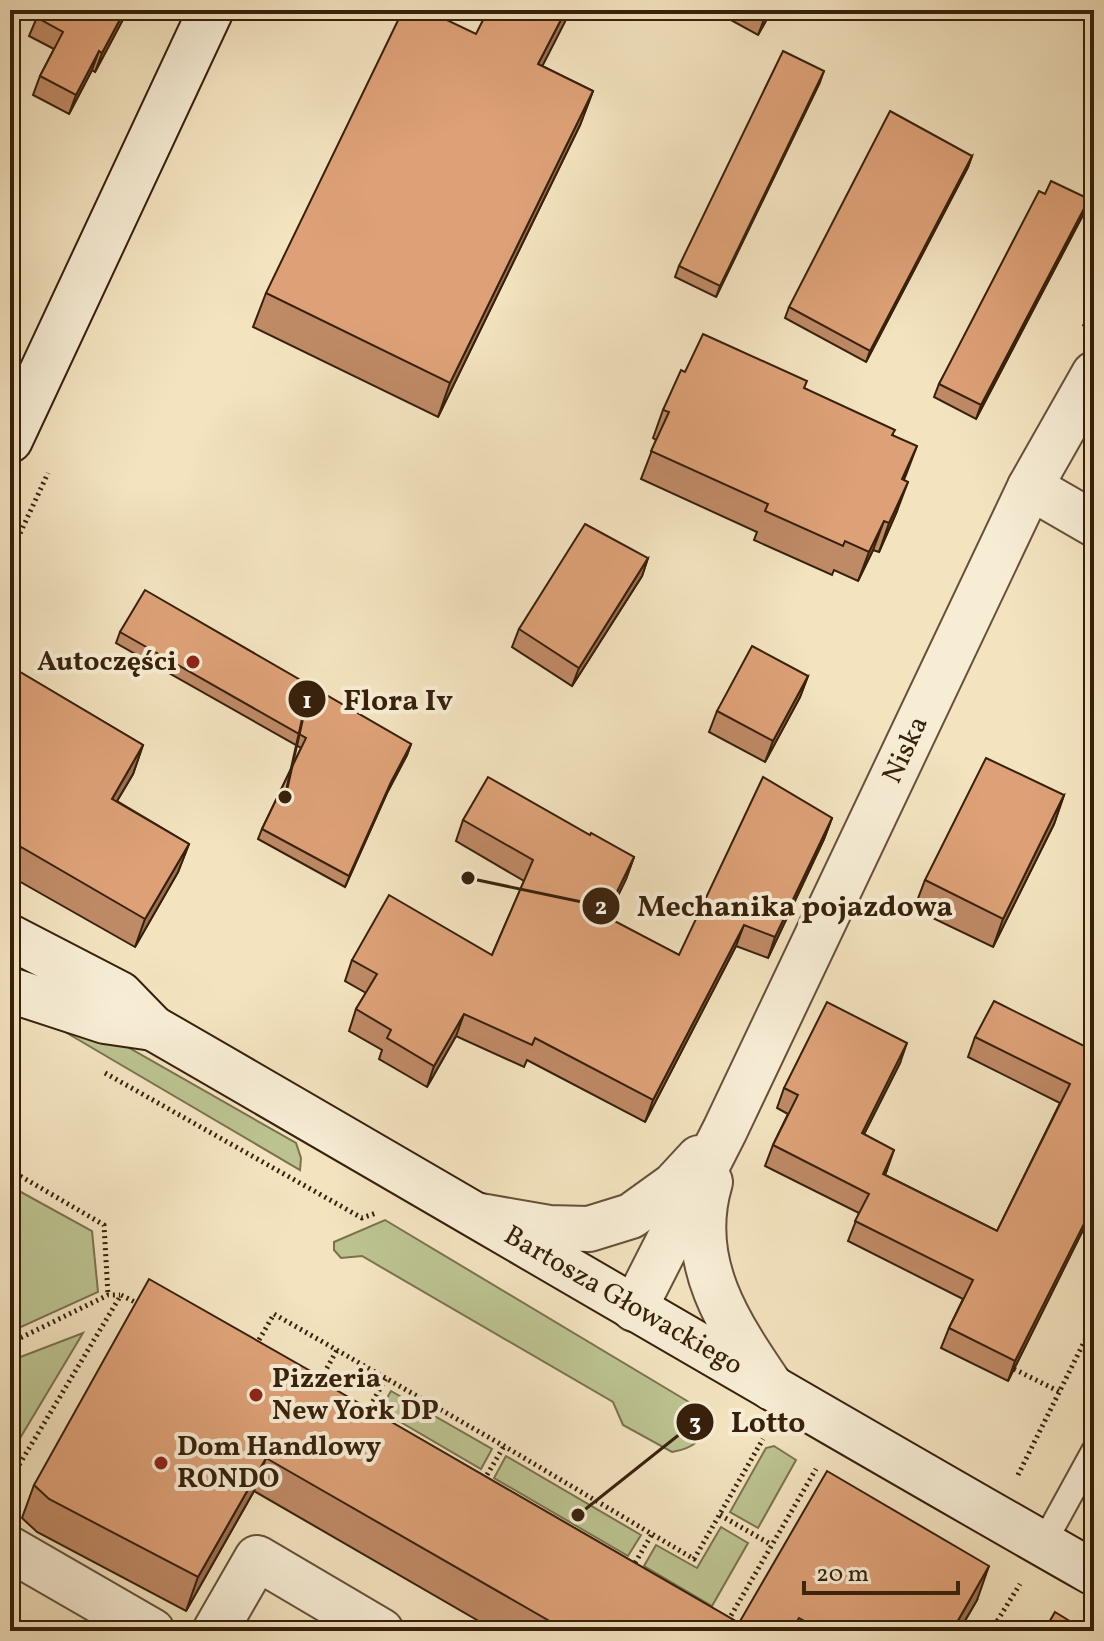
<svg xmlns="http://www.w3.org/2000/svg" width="1104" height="1641" font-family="Vollkorn,serif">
  <rect width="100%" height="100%" fill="#f3e3bf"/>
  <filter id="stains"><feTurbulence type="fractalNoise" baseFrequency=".0025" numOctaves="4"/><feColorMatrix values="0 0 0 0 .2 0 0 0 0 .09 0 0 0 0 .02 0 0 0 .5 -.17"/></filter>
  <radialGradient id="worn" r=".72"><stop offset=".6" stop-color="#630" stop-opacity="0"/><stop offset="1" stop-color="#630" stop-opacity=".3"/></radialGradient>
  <g fill="#bcc391" stroke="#7a724e" stroke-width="2">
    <path d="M43,1019L124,1045L296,1143L301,1158L300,1170Z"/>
    <path d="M10,1186L92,1231L98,1292L10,1332Z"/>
    <path d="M385,1220L714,1417C702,1438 697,1448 672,1452L623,1425L613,1402L362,1256L341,1258L334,1250V1242Z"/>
    <path d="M83,1333L10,1455V1361Z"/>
    <path d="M391,1391L492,1449L481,1469L380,1410Z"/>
    <path d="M774,1446L796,1460L758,1528L730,1512L766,1448Z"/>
    <path d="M506,1456L641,1535L628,1556L494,1478Z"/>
    <path d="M721,1527L748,1543L712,1606L644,1566L656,1545L697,1568Z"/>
  </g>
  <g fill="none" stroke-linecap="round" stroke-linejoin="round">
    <g stroke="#665138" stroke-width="28">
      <path id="lane" d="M1043,1544L1094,1451"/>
    </g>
    <g stroke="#665138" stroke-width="48">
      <g id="street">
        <path d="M1030,487L1094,524"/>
        <path d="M710,1182C686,1262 729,1325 772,1388"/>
        <path d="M480,1216L549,1228L589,1229L631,1216L674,1185L699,1158"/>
        <path d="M634,1309L725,1130L1030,487L1094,374"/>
        <path d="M10,1549L152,1631"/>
        <path d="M215,1631L257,1558L381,1631"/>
      </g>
    </g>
    <g stroke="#37200b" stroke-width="48">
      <g id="secondary">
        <path d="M10,440L211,10"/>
        <path d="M10,937L120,994L153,1028C467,1209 779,1394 1094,1573"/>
        <path d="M10,990L105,1021L153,1028"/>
      </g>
    </g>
    <g stroke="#37200b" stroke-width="5" stroke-dasharray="2 4" stroke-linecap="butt">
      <path d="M1084,327L1094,308"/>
      <path d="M10,555L48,473"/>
      <path d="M105,1073L362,1218L376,1213"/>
      <path d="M10,1170L104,1225L108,1295"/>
      <path d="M10,1343L108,1295H120"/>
      <path d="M256,1345L274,1314L504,1446L694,1559L763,1439"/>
      <path d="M1014,1369L1060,1392"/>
      <path d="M318,1384L337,1350"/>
      <path d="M367,1412L386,1378"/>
      <path d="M1018,1475L1094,1322"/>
      <path d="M10,1480L121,1295L139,1304"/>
      <path d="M484,1480L504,1446"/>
      <path d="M720,1515L772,1545"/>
      <path d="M632,1568L652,1534"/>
      <path d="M722,1631L816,1469"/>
      <path d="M991,1631L1020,1584"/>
    </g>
    <use href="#lane" stroke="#f7edd5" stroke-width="24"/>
    <use href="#street" stroke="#f7edd5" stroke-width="44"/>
    <use href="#secondary" stroke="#f7edd5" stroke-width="44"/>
  </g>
  <g fill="#bf8a66" stroke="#37200b" stroke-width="2">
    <path d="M40,10H128L95,72L92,70L69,114L33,95L40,76L54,49L29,36Z"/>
    <path d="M719,10H772L758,35L718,13Z"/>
    <path d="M542,66L593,91L580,125L438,417L253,327L266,293Z"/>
    <path d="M820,82L716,297L675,277L679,266Z"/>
    <path d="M972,156L968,167L866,362L785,318L789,307Z"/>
    <path d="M1045,194L1089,199L1084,213L976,419L934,397L939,384Z"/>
    <path d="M685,372L804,388L893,435L904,480L897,511L879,552L873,550L858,581L834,570L832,575L754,540L757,532L641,479L656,440L653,438L663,410Z"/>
    <path d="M648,558L642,576L572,686L512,647L519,629Z"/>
    <path d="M120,632L411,744L407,755L387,793L345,887L258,839L262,829L301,748L116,643Z"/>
    <path d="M10,666L143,745L133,774L117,801L189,844L178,872L135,947L10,876Z"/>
    <path d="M808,676L800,697L765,762L709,732L717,711Z"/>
    <path d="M1064,795L1054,824L993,947L914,909L925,880Z"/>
    <path d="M832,818L824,839L768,958L736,946L645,1122L527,1060L524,1067L456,1036L427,1087L379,1059L382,1050L349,1031L356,1009L366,993L345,981L352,960L492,955L524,881L456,841L463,820L590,835L634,857L626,879L607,918L679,955Z"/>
    <path d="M1094,1036V1228L1086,1224L1008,1381L941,1348L949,1328L963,1299L848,1241L859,1213L765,1166L773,1145L788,1114L777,1108L784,1088L900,1063L864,1134L887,1170L885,1175L997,1231L1060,1103L968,1057L975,1037L1088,1048Z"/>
    <path d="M313,1377L739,1623L977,1600L959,1631H496L254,1491L186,1611L37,1532L22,1518L34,1485Z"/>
  </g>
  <g fill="#9b7153" stroke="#37200b" stroke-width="2">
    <path d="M125,10H128L95,72L102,53Z"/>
    <path d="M566,10H571L526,98L538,64Z"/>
    <path d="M768,10H772L758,35L766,14Z"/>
    <path d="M99,51L92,70L69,114L76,95Z"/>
    <path d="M824,71L820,82L716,297L720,286Z"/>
    <path d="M593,91L580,125L438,417L450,383Z"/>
    <path d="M972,156L968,167L866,362L870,351Z"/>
    <path d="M1089,199L1084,213L976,419L981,405Z"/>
    <path d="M917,446L906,475L892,508L902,479Z"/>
    <path d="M908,482L897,511L879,552L889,523Z"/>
    <path d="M884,521L873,550L858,581L869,552Z"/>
    <path d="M648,558L642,576L572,686L579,668Z"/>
    <path d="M808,676L800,697L765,762L773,741Z"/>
    <path d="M411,744L407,755L387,793L345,887L391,782Z"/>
    <path d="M143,745L133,774L101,828L112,799Z"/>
    <path d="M1064,795L1054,824L993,947L1003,919Z"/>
    <path d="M832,818L824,839L768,958L775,937Z"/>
    <path d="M189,844L178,872L135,947L145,919Z"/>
    <path d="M13,847H21L10,876V854Z"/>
    <path d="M634,857L626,879L597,938L605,916Z"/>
    <path d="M744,925L736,946L645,1122L653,1100Z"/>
    <path d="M464,1014L456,1036L427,1087L434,1066Z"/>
    <path d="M907,1043L900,1063L854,1154L862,1133Z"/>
    <path d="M894,1150L887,1170L875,1194L883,1174Z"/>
    <path d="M1093,1203L1086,1224L1008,1381L1015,1361Z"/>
    <path d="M266,1458L254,1491L186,1611L198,1577Z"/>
    <path d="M989,1566L977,1600L959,1631H952Z"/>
  </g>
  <g fill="#dea177" stroke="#37200b" stroke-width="2">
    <path d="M40,10H125L102,53L99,51L76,95L40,76L63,32L36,17Z"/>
    <path d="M403,10H426L476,34L488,10H566L538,64L593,91L450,383L266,293Z"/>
    <path d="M758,10H768L766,14Z"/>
    <path d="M783,51L824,71L720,286L679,266Z"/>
    <path d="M890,111L972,156L870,351L789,307Z"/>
    <path d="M1051,181L1089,199L981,405L939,384L1039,191L1045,194Z"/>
    <path d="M703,334L807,381L804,388L895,430L892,435L917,446L902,479L908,482L889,523L884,521L869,552L845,541L843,546L765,511L768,504L651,451L669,412L663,410L681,370L685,372Z"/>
    <path d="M585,524L648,558L579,668L519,629Z"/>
    <path d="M145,590L411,744L391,782L349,876L262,829L306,738L120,632Z"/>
    <path d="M752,646L808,676L773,741L717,711Z"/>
    <path d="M10,666L143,745L112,799L189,844L145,919L21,847H13L10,839Z"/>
    <path d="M986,758L1064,795L1003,919L925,880Z"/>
    <path d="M488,777L590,835L591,833L634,857L605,916L679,955L763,777L832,818L775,937L744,925L653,1100L535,1038L532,1045L464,1014L434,1066L387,1038L391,1030L356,1009L377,974L352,960L389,895L492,955L533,860L463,820Z"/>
    <path d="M994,1001L1088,1048L1094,1036V1204L1015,1361L949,1328L973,1280L855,1221L869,1194L773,1145L798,1095L784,1088L827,1002L907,1043L862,1133L894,1150L883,1174L997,1231L1070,1084L975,1037Z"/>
    <path d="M149,1279L314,1373L312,1376L739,1623L827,1471L989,1566L952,1631H822L799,1618L791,1631H567L266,1458L198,1577L49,1499L34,1485Z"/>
    <path d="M1055,1612L1086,1631H1044Z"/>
    <path d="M10,1626L20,1631H10Z"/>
  </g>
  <g fill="#8f2418" stroke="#f7edd5" stroke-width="3">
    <circle cx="193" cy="662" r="8"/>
    <circle cx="256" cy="1395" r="8"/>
    <circle cx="161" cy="1463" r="8"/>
  </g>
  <g text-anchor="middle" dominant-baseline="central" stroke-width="8" stroke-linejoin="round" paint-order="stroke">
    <g font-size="28" font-weight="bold" fill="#37200b" stroke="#f7edd5" text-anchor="start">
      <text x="177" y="662" text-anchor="end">Autoczęści</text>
      <text x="272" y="1379">Pizzeria<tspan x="272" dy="32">New York DP</tspan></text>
      <text x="177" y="1447">Dom Handlowy<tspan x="177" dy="32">RONDO</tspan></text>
    </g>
    <g font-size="28" fill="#37200b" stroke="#f7edd5">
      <text transform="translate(906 750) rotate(-65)">Niska</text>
      <text transform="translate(623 1301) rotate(30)">Bartosza Głowackiego</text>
    </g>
  </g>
  <path fill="none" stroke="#37200b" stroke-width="3" d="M285 797L307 699M468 878L601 906M578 1515L695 1422"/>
  <g fill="#37200b" stroke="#f7edd5" stroke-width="3">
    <circle cx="285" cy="797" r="8"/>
    <circle cx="468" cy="878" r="8"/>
    <circle cx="578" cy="1515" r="8"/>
    <circle cx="307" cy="699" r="20"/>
    <circle cx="601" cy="906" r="20"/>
    <circle cx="695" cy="1422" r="20"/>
  </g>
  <g font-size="24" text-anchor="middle" font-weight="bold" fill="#fff">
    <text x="307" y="708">1</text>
    <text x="601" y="914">2</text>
    <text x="695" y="1430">3</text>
  </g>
  <g font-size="30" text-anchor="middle" font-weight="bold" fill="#37200b" stroke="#f7edd5" stroke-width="8" stroke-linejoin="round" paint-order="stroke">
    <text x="398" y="710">Flora Iv</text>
    <text x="795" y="916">Mechanika pojazdowa</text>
    <text x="768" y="1432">Lotto</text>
  </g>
  <rect width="1104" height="1641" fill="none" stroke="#f3e3bf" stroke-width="40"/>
  <rect x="12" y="12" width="1080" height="1617" fill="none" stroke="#37200b" stroke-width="4"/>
  <rect x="20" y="20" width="1064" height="1601" fill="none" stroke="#37200b" stroke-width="2"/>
  <path d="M804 1581v12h154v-12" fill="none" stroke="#37200b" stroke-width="4"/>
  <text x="816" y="1581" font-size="24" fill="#37200b" stroke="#f7edd5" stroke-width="6" paint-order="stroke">20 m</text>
  <rect width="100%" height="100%" filter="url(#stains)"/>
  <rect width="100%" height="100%" fill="url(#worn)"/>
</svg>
